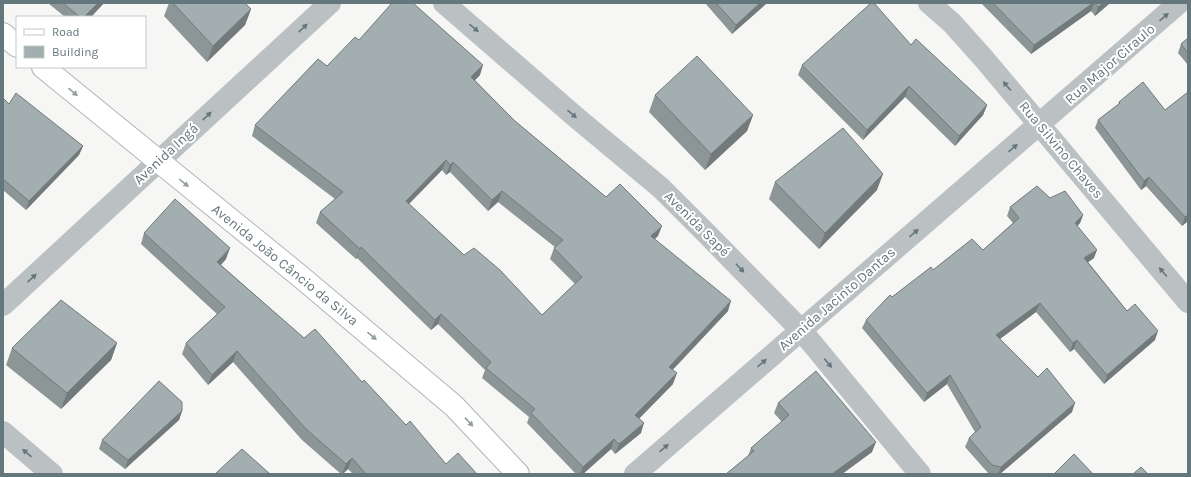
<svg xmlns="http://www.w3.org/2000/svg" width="1191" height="477" font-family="Karla,sans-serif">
  <rect width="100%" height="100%" fill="#f6f6f4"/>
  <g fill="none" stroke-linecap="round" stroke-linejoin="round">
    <g stroke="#aeb6b8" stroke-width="24">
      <g id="secondary">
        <path d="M3,34L17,46"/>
        <path d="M43,67L301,277L454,406L518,474"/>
      </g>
    </g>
    <g stroke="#bbc1c3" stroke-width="22">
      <path d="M444,3L578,119L661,188L703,230L801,330L920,474"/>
      <path d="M929,3L952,23L985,60L1188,302"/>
      <path d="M3,305L330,3"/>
      <path d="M3,432L52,474"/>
      <path d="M635,474L1179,3"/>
    </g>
    <use href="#secondary" stroke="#fff" stroke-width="22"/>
  </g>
  <g fill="#8c9697" fill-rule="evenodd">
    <path d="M48,3H104L91,17H65Z"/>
    <path d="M169,3H245L251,9L245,25L207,62L164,16Z"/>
    <path d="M705,3H767L732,34Z"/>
    <path d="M981,3H1110L1095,16L1091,11L1031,54Z"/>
    <path d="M1188,38V65L1178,53L1181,44Z"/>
    <path d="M911,45L987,105L983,115L955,146L905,97L863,140L798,75L802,65Z"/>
    <path d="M327,66L480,75L475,80L515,121L606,197L658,236L654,239L728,311L673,369V384L639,418L641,433L615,454L611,449L583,474H576L527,423L529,417L482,378L485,370L438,324L431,330L357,258L356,259L316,223L320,212L335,199L252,136L255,125ZM442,170L446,175L450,172L488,211L498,202L555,247L554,248L550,259L575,284L542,315L464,255L409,204Z"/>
    <path d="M1188,92V221L1182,226L1146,186L1141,190L1095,128L1098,120L1118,105L1119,102L1165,110Z"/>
    <path d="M655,95L753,115L747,131L705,170L649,112Z"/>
    <path d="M3,98L9,104L83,146L79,155L26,210L3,190Z"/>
    <path d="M775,182L877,190L819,249L769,199Z"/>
    <path d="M1050,198L1083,215L1080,223L1077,226L1094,258L1088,262L1127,311L1155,340L1104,384L1074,349L1070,352L1036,312L1000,339L1072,412L1000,474H989L965,447L969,438L975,432L947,384L924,402L862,328L866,320L892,297L933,270L983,250L1013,223L1007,216L1010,207Z"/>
    <path d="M144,233L226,259L221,265L304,338L362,382L446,464L477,474H353L348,469L343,474H341L302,440L233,362L208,385L182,354L186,343L217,314L141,244Z"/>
    <path d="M117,343L111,360L61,409L6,365L12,348Z"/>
    <path d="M778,403L872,452L842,474H726L748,456L751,448L782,422L774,413Z"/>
    <path d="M182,411L179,420L125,469L99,449L102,440Z"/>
  </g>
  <g fill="#727a7b">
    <path d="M98,3H104L91,17H84Z"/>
    <path d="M760,3H767L732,34L736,25Z"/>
    <path d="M1093,3H1094L1091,11L1031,54L1034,45Z"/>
    <path d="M1103,3H1110L1095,16L1098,7Z"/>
    <path d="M251,9L245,25L207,62L213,46Z"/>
    <path d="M483,65L480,75L468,87L471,77Z"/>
    <path d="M909,86L905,97L863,140L867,130Z"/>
    <path d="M987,105L983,115L955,146L959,136Z"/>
    <path d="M753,115L747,131L705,170L711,154Z"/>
    <path d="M83,146L79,155L26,210L29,201Z"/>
    <path d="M446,160L442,170L402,211L406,201Z"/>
    <path d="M453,162L450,172L446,175L450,165Z"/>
    <path d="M883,174L877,190L819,249L825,233Z"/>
    <path d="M1149,177L1146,186L1141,190L1144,181Z"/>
    <path d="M502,191L498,202L488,211L492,200Z"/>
    <path d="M1083,215L1080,223L1072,232L1075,223Z"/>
    <path d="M1188,215V221L1182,226L1185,217Z"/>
    <path d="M662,226L658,236L647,247L651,236Z"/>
    <path d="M361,247L357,258L356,259L360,249Z"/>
    <path d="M230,248L226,259L213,273L217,262Z"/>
    <path d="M1097,250L1094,258L1081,267L1084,258Z"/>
    <path d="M731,301L728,311L666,377L669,367Z"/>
    <path d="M1040,303L1036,312L993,344L996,335Z"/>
    <path d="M441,314L438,324L431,330L435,320Z"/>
    <path d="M1158,331L1155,340L1104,384L1107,375Z"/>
    <path d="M1077,340L1074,349L1070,352L1073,343Z"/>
    <path d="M117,343L111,360L61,409L67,393Z"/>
    <path d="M237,351L233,362L208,385L212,375Z"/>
    <path d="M677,373L673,384L632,426L635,415Z"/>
    <path d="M950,375L947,384L924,402L927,393Z"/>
    <path d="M1075,403L1072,412L1000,474H998L1001,467Z"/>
    <path d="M182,411L179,420L125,469L128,460Z"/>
    <path d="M644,423L641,433L615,454L619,444Z"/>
    <path d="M614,439L611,449L583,474H580L583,467Z"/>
    <path d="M876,442L872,452L842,474H832Z"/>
    <path d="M352,458L348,469L342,474L346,464Z"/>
  </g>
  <g fill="#a3aeb0" stroke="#727a7b" fill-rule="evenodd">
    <path d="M63,3H98L84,17H80Z"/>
    <path d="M173,3H245L251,9L213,46Z"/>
    <path d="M392,3H413L483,65L471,77L515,121L606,197L620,184L662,226L651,236L731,301L669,367L677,373L635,415L644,423L619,444L614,439L583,467L531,413L535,409L486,368L491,362L441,314L435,320L361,247L360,249L320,212L343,192L255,125L318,59L327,66L355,37L359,40ZM446,160L450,165L453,162L492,200L502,191L563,240L554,248L582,277L542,315L500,270L474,248L464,255L406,201Z"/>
    <path d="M716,3H760L736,25Z"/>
    <path d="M871,3H874L911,45L916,39L987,105L959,136L909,86L867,130L802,65Z"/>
    <path d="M993,3H1093L1034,45Z"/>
    <path d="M1095,3H1103L1098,7Z"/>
    <path d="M1188,38V53L1181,44Z"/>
    <path d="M697,56L753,115L711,154L655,95Z"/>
    <path d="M1143,82L1165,110L1188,92V215L1185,217L1149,177L1144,181L1098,120L1120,103L1119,102Z"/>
    <path d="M16,93L83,146L29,201L3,179V98L9,104Z"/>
    <path d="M843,128L883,174L825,233L775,182Z"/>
    <path d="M1037,186L1050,198L1065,191L1083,215L1075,223L1097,250L1084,258L1127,311L1135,304L1158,331L1107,375L1077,340L1073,343L1040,303L996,335L1038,377L1047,368L1075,403L1001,467L992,465L969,438L981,427L950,375L927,393L866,320L890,295L892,297L931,267L933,270L972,239L983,250L1019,218L1010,207Z"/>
    <path d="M175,199L230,248L217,262L304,338L315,329L362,382L364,380L406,425L410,421L446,464L458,453L477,474H415L414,473L412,474H366L352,458L346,464L306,429L237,351L212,375L186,343L225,307L144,233Z"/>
    <path d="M61,300L117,343L67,393L12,348Z"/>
    <path d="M816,371L876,442L832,474H726L754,451L751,448L789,415L778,403Z"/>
    <path d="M159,381L182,402V411L128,460L102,440Z"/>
    <path d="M242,449L270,474H215Z"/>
    <path d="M1074,454L1093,474H1054Z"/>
    <path d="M1141,467L1148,474H1133Z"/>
  </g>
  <defs><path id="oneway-solid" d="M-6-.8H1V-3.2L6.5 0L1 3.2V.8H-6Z"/></defs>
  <g fill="#64777c">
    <use href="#oneway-solid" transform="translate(1164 17) rotate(-41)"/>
    <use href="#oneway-solid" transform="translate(303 28) rotate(-43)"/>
    <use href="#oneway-solid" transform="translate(474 28) rotate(40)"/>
    <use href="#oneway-solid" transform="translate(1007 86) rotate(-130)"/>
    <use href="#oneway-solid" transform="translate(572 114) rotate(41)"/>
    <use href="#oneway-solid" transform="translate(207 116) rotate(-43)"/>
    <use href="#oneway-solid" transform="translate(1013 148) rotate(-41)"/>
    <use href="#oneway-solid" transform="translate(914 233) rotate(-41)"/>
    <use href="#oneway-solid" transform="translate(740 268) rotate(46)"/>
    <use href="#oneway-solid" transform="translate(1163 272) rotate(-130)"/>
    <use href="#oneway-solid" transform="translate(32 278) rotate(-43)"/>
    <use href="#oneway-solid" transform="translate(762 363) rotate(-41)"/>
    <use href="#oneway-solid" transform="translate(828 363) rotate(50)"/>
    <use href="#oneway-solid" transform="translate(664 448) rotate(-41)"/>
    <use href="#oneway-solid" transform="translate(27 453) rotate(-139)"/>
  </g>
  <g fill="#92a0a3">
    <use href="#oneway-solid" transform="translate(73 92) rotate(40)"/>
    <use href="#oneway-solid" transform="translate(184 183) rotate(39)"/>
    <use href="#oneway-solid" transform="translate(372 336) rotate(40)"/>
    <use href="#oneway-solid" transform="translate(469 422) rotate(47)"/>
  </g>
  <g text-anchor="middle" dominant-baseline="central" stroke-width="4" stroke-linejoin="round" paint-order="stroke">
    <g font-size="14" fill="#64777c" stroke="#fff">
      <text transform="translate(1110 64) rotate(-41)">Rua Major Ciraulo</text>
      <text transform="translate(1061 150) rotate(50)">Rua Silvino Chaves</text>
      <text transform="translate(166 154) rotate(-43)">Avenida Ingá</text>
      <text transform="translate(697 224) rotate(45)">Avenida Sapé</text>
      <text transform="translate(285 265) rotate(39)">Avenida João Câncio da Silva</text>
      <text transform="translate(837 299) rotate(-41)">Avenida Jacinto Dantas</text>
    </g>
  </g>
  <rect width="1191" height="477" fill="none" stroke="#64777c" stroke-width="8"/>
  <rect x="16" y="16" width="130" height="52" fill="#ffffff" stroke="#c1c9cb"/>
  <rect x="24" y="29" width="20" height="6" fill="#ffffff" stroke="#c1c9cb"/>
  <text x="52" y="36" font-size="12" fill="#64777c">Road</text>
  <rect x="24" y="46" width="20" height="12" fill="#a3aeb0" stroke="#c1c9cb"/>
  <text x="52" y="56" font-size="12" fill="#64777c">Building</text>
</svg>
